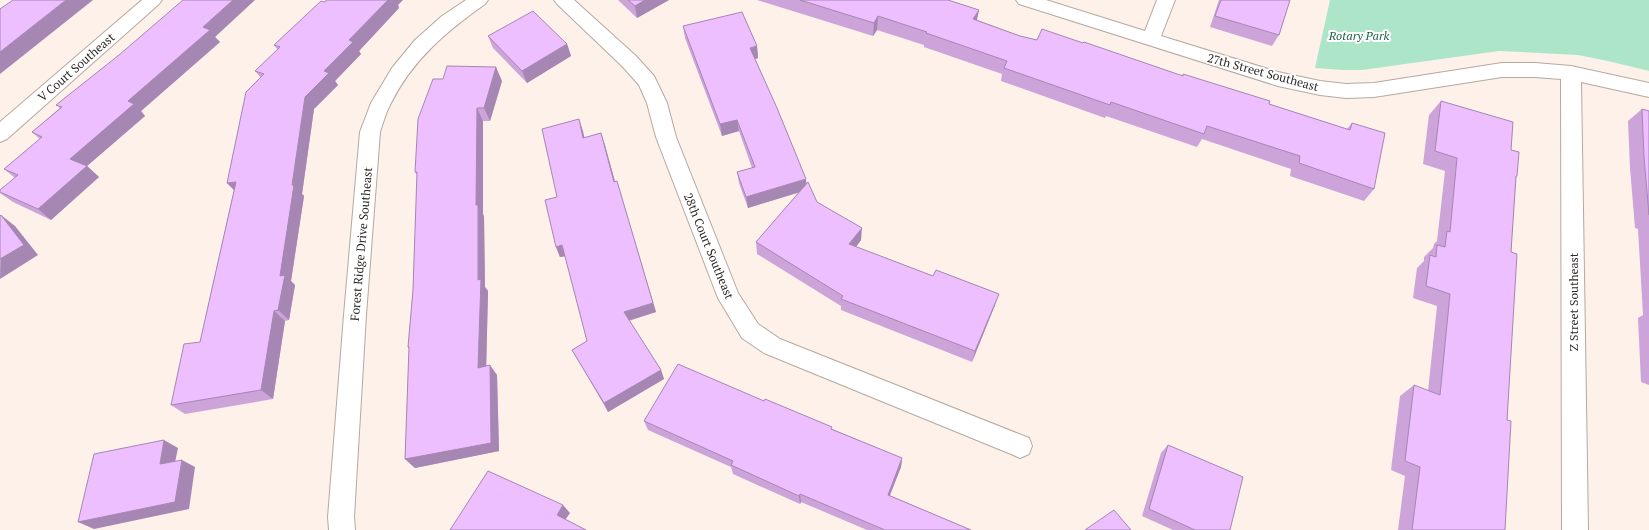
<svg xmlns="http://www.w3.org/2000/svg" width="1649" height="530" font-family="'PT Serif',serif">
  <rect width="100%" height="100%" fill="#fdf1e9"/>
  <path fill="#ace5c8" d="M1330,0H1649V71L1608,61L1578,55L1499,51L1362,70H1343L1315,68Z"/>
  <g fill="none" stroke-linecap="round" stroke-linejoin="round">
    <g stroke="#b4a9a1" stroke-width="2">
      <g id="minor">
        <path d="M142,0H162L159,4L7,139L0,142V122Z"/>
        <path d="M466,0H488L485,4C446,32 413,59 391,103C386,112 383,123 380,132L366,315L354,517L355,530H329L328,517L344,315L360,132L371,103L392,68L415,40L442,16Z"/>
        <path d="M554,0H574L636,56L654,76L667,103L676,137L738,293L758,324L780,339L1029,438L1032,446L1029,454L1020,458L1011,454L764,353L742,338L718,298L656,137L647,103L639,85L622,66L557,4Z"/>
        <path d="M1016,0H1046L1145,31L1157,0H1175L1161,36L1278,72L1320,81L1346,84L1374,83L1502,63H1535L1571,66L1649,83V97L1581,82L1588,530H1562L1561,79L1535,77H1502L1374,97L1346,98L1320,95L1278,86L1019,4Z"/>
      </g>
    </g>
    <use href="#minor" fill="#fff" fill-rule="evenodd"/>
  </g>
  <g fill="#cca4da">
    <path d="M618,0H669L637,18Z"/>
    <path d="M757,0H948L979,10L977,20L1020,36L1037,40L1182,76L1347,129L1352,123L1374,189L1364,201L1290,176L1291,169L1202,139L1197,147L1106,116L1105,118L1001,81L1002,74L924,47V45L877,30L873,36Z"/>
    <path d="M1219,0H1290L1279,35L1272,46L1210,27Z"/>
    <path d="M324,2L398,5L399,8L359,51L361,54L335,81L338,85L314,109L302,194L304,196L291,281L295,285L289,320L285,321L273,399L185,414L171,405L200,342L234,190L227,183L261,78L255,71L278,50L274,45Z"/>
    <path d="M683,26L757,46L758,58L755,59L807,184L817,202L861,240L856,247L995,305L972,362L841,310V306L757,254L756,242L799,192L748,208L739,183L737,172L752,168L739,131L722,136L685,38Z"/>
    <path d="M488,36L567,44L571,56L527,83L493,48Z"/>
    <path d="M215,37L220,42L141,111L145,116L87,166L99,177L51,220L13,202L0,193V190L15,178L4,169L40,139L32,132L60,108L56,105Z"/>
    <path d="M502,81L490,121H483V214L484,217L485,287L488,291L486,366L497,375L499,451L415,468L405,459L409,349L408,347L413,290L417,175L415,172Z"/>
    <path d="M1441,101L1511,150L1517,176L1516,178L1511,252L1505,530H1398L1405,476L1391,470L1400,396L1414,385L1428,391L1437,306L1413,298L1417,268L1424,261V257L1433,248L1434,244L1437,241L1445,171L1423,164L1429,115Z"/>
    <path d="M1642,109L1649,111V387V385L1641,382L1638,318L1643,315L1638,229L1635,228L1630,168L1628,121Z"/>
    <path d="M579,119L584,138L601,133L615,181L656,312L629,321L661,370L664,379L608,412L572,350L587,341L565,256L560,257L556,247L557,197Z"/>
    <path d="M764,401L832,427V429L902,458L901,467L889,495L971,530H867L801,502L800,504L733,474L731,467L648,430L644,421Z"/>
    <path d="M1168,445L1230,530H1173L1142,516L1161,453Z"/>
  </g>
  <g fill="#a686b2">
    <path d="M66,0H93L0,74V52Z"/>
    <path d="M233,0H255L215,37L220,42L141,111L145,116L87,166L99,177L51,220L38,209L70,159L128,101L203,27Z"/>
    <path d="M388,0H403L398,5L399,8L359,51L361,54L335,81L338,85L314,109L302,194L304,196L291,281L295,285L289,320L278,310L280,276L292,185L305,97L324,71L349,40Z"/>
    <path d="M645,0H669L637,18L635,6Z"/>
    <path d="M979,10L976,23L973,19Z"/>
    <path d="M878,16L877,30L873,36L874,23Z"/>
    <path d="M567,44L571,56L527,83L522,71Z"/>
    <path d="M757,46L758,58L751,60L750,48Z"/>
    <path d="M496,67L502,81L490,121L484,108Z"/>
    <path d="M477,108L483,121V214L484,217L485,287L488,291L486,378L478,368V280L476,205Z"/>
    <path d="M579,119L583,131L587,149L583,138Z"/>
    <path d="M737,120L739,131L722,136L720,124Z"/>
    <path d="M601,133L605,145L618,193L614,182Z"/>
    <path d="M806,179L807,190L748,208L746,197Z"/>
    <path d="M236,182L238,194L227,183Z"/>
    <path d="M620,192L656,312L627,321L624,312Z"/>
    <path d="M1,215L15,226L38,255L0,279Z"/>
    <path d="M862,228L861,240L849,256V244Z"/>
    <path d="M562,245L567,256L560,257L556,247Z"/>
    <path d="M999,294L995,305L972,362L975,351Z"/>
    <path d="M274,311L285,321L273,399L261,390Z"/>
    <path d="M490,365L497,375L499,451L415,468L405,459Z"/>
    <path d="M661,370L664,379L608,412L604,403Z"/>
    <path d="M164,440L178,448L173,472L160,464Z"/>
    <path d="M902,458L901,467L887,503L888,495Z"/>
    <path d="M182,460L195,467L189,509L94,529L78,522Z"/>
    <path d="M800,494L801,502L800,504L799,496Z"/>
    <path d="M563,505L570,513L563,523L557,515Z"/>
  </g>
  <g fill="#edbffe" stroke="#a686b2">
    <path d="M13,0H66L0,52V9Z"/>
    <path d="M183,0H233L203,27L210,30L128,101L134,104L70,159L87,166L38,209L0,192V190L18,175L4,169L42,137L32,132L62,107L56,105L119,55Z"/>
    <path d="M327,0H388L349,40L353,42L324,71L329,73L305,97L292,185H294L280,276L285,275L278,310L274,311L261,390L171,405L184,344L200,342L236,182L227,183L246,92L264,74L255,71L280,47L274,45L321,1L324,2Z"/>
    <path d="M628,0H645L635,6Z"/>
    <path d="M800,0H948L979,10L973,19L1020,36L1037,40L1042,29L1083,43L1084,42L1183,76V74L1270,101L1269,104L1350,130L1352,123L1385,133L1374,189L1299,163L1300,156L1207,126L1204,134L1111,102L1110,105L1004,68L1007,61L926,33L927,32L878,16L874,23Z"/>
    <path d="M1221,0H1290L1279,35L1215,16Z"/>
    <path d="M533,11L567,44L522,71L488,36Z"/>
    <path d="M742,12L757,46L750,48L777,108L806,179L746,197L737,172L755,167L737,120L720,124L683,26Z"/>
    <path d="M447,66L496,67L484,108H477L476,205H478V280L481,279L478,368L490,365L491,443L405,459L409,347H408L413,290L417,172H415L418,119L433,79H443Z"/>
    <path d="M1441,101L1513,122L1511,150L1519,152L1517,176H1516L1511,252L1517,254L1507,420L1511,421L1505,530H1412L1420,467L1405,461L1414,385L1440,395L1450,294L1426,286L1430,255L1436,257L1437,245L1445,247L1447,231L1450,232L1457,158L1435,151Z"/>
    <path d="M1642,109L1649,111V215L1644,157Z"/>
    <path d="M579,119L583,138L601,133L614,182L617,181L653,303L624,312L661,370L604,403L572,350L587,341L562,245L556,247L545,200L557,197L542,129Z"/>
    <path d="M808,182L817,202L862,228L849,244L933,276L936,270L999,294L975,351L841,299L843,296L756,242Z"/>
    <path d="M1,215L24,245L0,259V216Z"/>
    <path d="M678,364L764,401L765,399L832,427L831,429L902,458L888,495L971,530H885L800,494L799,496L731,465L733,461L644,421Z"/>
    <path d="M164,440L160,464L182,460L175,502L78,522L94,454Z"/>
    <path d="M1168,445L1243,477L1230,530H1195L1149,509Z"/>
    <path d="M488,471L563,505L557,515L586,530H450Z"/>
    <path d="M1114,510L1131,530H1085Z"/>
  </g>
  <g text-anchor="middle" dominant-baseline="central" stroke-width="4" stroke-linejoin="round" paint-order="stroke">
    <g font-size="12" font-style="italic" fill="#235f45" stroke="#fff">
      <text x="1359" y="35">Rotary Park</text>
    </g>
    <g font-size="12" fill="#2d2926" stroke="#fff">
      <text transform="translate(76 67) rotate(-41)">V Court Southeast</text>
      <text transform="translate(1263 72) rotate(15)">27th Street Southeast</text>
      <text transform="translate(361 244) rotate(-85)">Forest Ridge Drive Southeast</text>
      <text transform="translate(709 246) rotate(68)">28th Court Southeast</text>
      <text transform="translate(1573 302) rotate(-90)">Z Street Southeast</text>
    </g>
  </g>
</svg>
